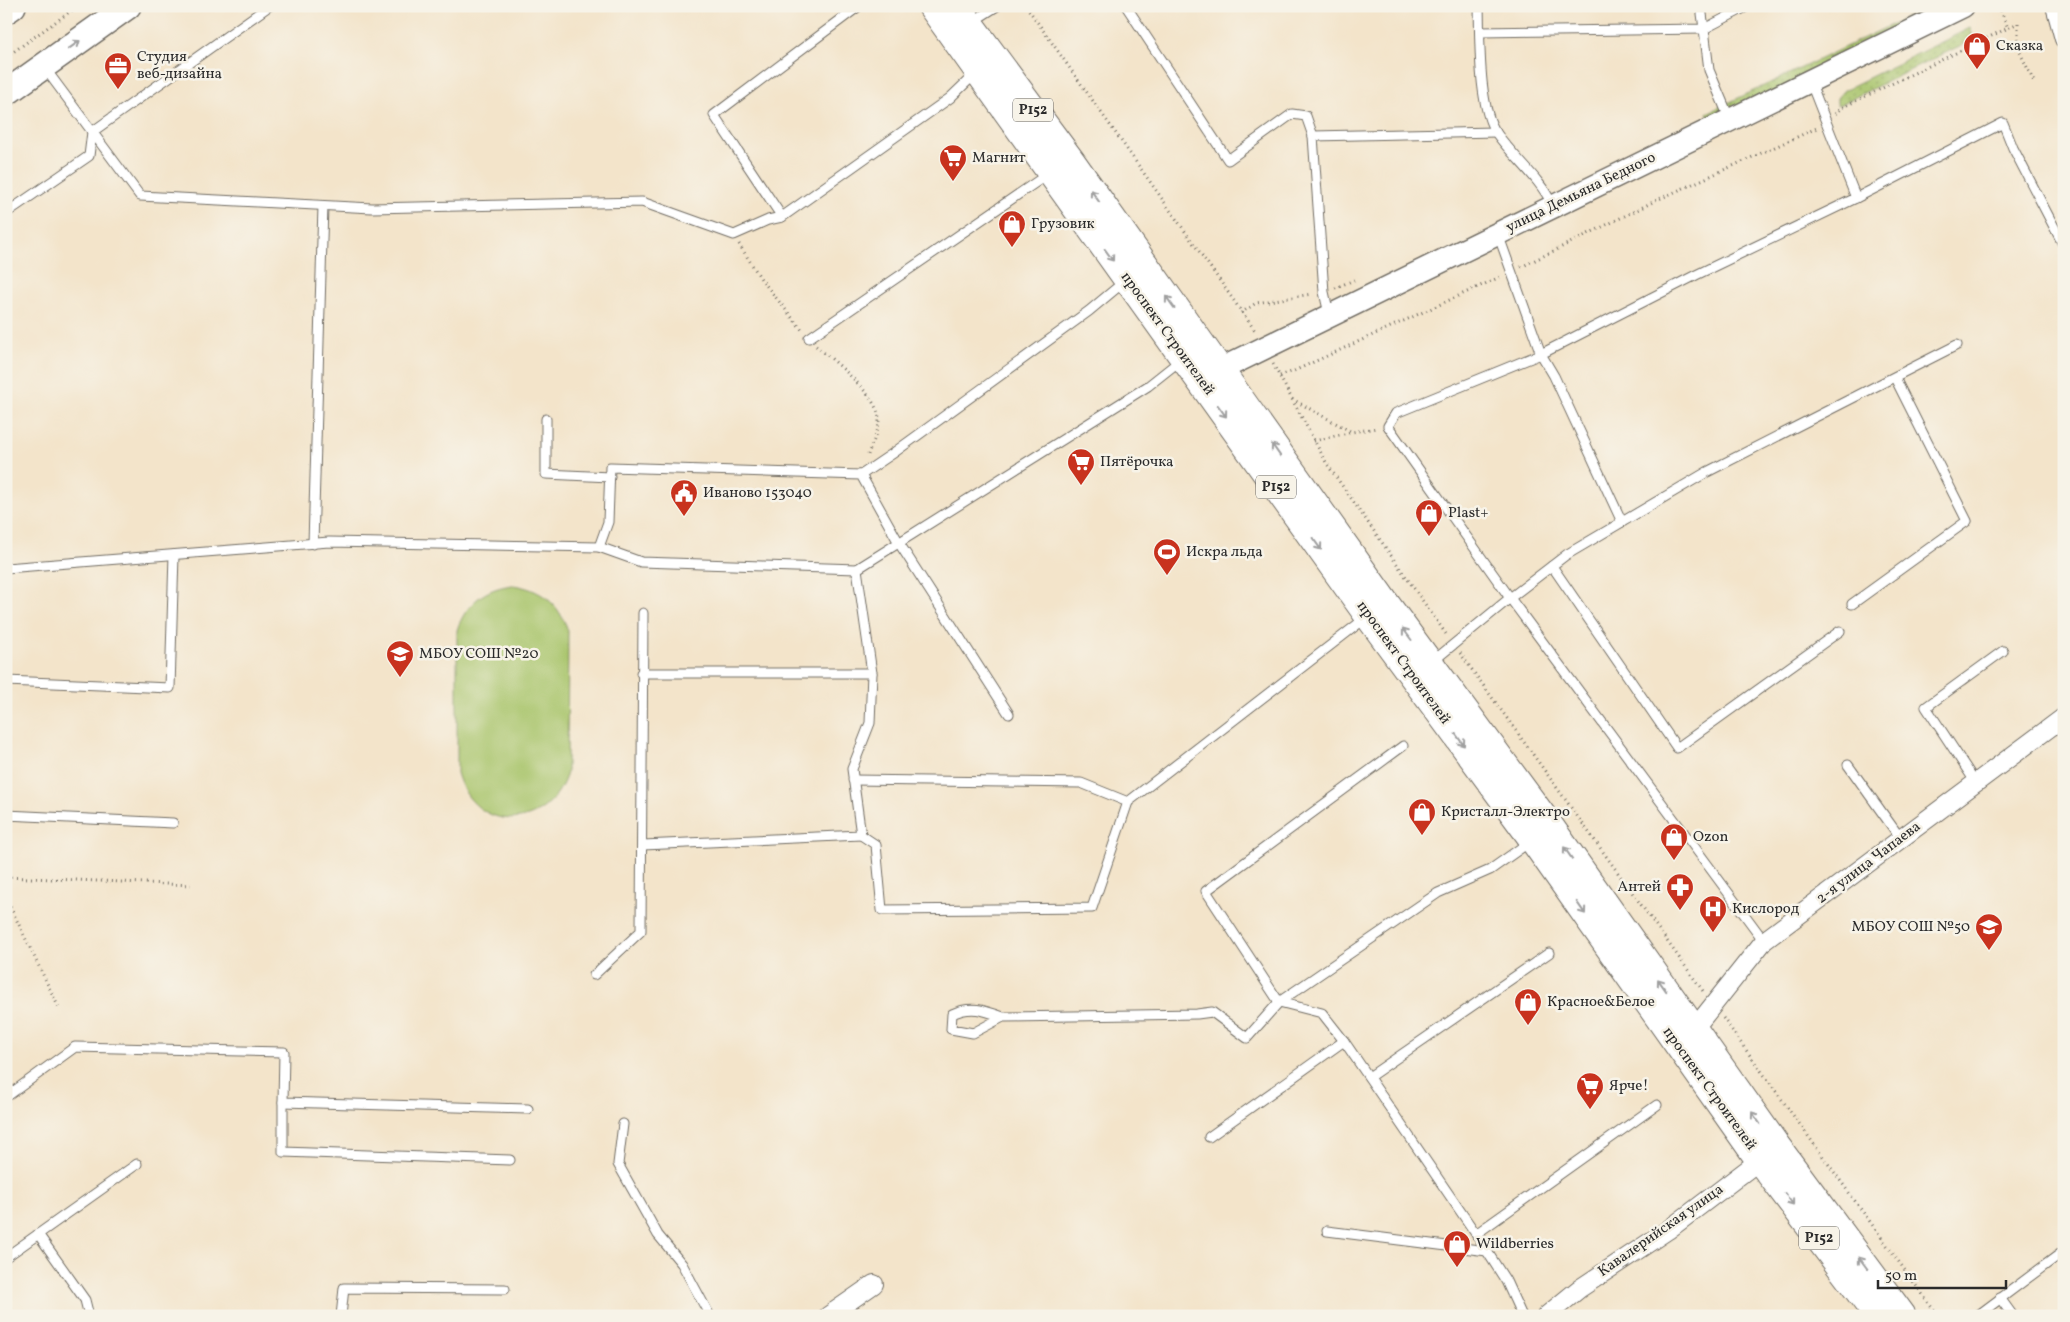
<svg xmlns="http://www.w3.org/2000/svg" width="2070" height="1322" font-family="Vollkorn,serif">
  <defs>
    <pattern id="grass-dots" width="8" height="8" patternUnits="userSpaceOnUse" patternTransform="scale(1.25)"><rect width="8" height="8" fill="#a8c46a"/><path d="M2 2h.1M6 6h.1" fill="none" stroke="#899f57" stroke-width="1.8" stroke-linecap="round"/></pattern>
  </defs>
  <rect width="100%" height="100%" fill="#f7f3e8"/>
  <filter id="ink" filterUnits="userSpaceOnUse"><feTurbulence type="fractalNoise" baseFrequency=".02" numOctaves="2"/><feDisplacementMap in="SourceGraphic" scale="10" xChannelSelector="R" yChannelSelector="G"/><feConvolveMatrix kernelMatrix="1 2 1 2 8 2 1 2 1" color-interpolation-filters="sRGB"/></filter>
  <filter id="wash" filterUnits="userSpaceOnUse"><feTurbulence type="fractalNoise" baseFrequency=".0096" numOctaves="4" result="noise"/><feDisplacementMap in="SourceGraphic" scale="20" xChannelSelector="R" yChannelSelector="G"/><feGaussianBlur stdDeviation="1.12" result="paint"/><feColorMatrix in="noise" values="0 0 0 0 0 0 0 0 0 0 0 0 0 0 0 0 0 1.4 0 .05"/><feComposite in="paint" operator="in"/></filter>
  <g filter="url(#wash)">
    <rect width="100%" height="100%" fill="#f3e4ca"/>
    <g fill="url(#grass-dots)" stroke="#6a784a">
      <path d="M1931,6H1959L1712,125L1707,113Z"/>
      <path d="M1970,28L1974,39L1837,106V98L1844,90Z"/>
    </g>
    <path fill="#a8c46a" stroke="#6a784a" d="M513,585C541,589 559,603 568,631L567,773C548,834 474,834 457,773V630C466,603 485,588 513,585Z"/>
  </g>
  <g filter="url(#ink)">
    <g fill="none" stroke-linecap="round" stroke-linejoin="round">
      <g stroke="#716c63" stroke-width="11">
        <g id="service">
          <path d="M1126,6L1228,160L1292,114L1306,116L1313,136"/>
          <path d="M1479,6C1480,38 1478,109 1497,134C1515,159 1540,178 1553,206"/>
          <path d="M972,22L997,6"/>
          <path d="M1480,32L1704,29L1701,6"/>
          <path d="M44,67L140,196L372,208L642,202L734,235L768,220L782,217L950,98L976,73"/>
          <path d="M1810,81L1856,198L2003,123L2013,148L2064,246"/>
          <path d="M1730,120L1709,70L1704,29L1748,6"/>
          <path d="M6,213L89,156L92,132L269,6"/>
          <path d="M782,217L714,115L859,6"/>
          <path d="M1498,234L1541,354L1554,376L1622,522"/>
          <path d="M1329,314L1324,292L1313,136L1496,132"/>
          <path d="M809,338L1048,174"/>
          <path d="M546,419V474L610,477"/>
          <path d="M861,475L892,454L1089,311L1125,281"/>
          <path d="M313,544L323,206"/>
          <path d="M599,547L608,522L610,467L861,475L899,543L1009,714"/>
          <path d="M1552,566L1677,748L1840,631"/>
          <path d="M6,568L329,542L599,547L641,562L857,569L1148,386L1182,359"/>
          <path d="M857,569L872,673"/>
          <path d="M1852,604L1967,521L1895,378"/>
          <path d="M1432,662L1510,598L1566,555L1707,472L1957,345"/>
          <path d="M641,673H872L870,723L852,769L861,835L643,845"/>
          <path d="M6,681L170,688L174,555"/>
          <path d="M1403,746L1206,891L1279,1002L1322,1013L1344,1041L1476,1234L1506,1281L1522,1316"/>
          <path d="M1848,765L1901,839"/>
          <path d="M853,780L1081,783L1128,802L1092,908L882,910L876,845L861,835"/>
          <path d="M1976,783L1926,707L2003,651"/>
          <path d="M1128,802L1367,617"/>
          <path d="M6,815L173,823"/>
          <path d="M1764,941L1510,598L1388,426L1396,413L1541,354L1696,275L1856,198"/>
          <path d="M594,975L641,931L643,613"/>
          <path d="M1003,1017C984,1010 971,1005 952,1014L951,1029L973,1033L1003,1017L1197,1014L1212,1012L1247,1038L1279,1002L1438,893L1490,870L1531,841"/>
          <path d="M1369,1077L1549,953"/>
          <path d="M6,1097L75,1047L284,1052L283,1102L528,1109"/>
          <path d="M283,1102V1152L510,1160"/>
          <path d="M623,1124L618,1164L658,1235L682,1264L710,1316"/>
          <path d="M1209,1137L1344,1041"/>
          <path d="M1327,1231L1487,1251"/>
          <path d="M38,1234L85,1300L89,1316"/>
          <path d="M1476,1234L1657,1105"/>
          <path d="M6,1257L137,1164"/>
          <path d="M2000,1298L2013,1316"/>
          <path d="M341,1316L344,1288L505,1289"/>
          <path d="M1977,1316L2064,1251"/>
        </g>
      </g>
      <g stroke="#716c63" stroke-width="20">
        <g id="minor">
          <path d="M2055,6L2064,39"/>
          <path d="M1694,1029L1764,941L2064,717"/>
          <path d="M828,1316L874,1284"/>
          <path d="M1546,1316L1579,1289L1668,1230L1760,1160"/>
        </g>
      </g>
      <g stroke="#716c63" stroke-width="25">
        <path id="tertiary" d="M1205,377L1963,6"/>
      </g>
      <g stroke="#716c63" stroke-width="28">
        <g id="secondary">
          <path d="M6,11L13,6"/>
          <path d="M6,93L128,6"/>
        </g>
      </g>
      <g stroke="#716c63" stroke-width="30">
        <g id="primary">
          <path d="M932,6L1369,616L1533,839L1760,1160L1878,1316"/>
          <path d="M956,6L1070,160L1385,603L1550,827L1776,1146L1902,1316"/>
        </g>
      </g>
      <g stroke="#716c63" stroke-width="3" stroke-dasharray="1 4" stroke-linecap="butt">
        <path d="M1026,6L1256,332"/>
        <path d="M1999,6L2008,28L2018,23V48L2035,84"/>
        <path d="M6,57L78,6"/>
        <path d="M1835,114L1841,108L2008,28"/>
        <path d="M739,244L761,279L802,330"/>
        <path d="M1521,267L1657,200L1817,128"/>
        <path d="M1335,288L1354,280"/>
        <path d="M1241,313L1256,303L1312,294"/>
        <path d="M816,346C833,360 881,398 879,421C879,432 871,445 868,455"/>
        <path d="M1273,364L1327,464L1446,634"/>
        <path d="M1280,376L1294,371L1500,277"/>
        <path d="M1292,399L1352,432L1377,428"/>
        <path d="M1314,441L1352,432"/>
        <path d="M1460,653L1703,991"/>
        <path d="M6,877L191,885"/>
        <path d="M6,898L60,1010"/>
        <path d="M1723,1018L1938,1316"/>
      </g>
      <use href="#service" stroke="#fff" stroke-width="9"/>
      <use href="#minor" stroke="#fff" stroke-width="18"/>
      <use href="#tertiary" stroke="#fff" stroke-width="22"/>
      <use href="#secondary" stroke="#fff" stroke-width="25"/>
      <use href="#primary" stroke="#fff" stroke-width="28"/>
    </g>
    <defs><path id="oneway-shaft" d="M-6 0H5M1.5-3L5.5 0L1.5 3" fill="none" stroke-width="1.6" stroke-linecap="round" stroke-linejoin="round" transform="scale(1.25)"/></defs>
    <g stroke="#a0a0a0">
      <use href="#oneway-shaft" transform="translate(74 45) rotate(-36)"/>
      <use href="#oneway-shaft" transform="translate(1095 196) rotate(-125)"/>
      <use href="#oneway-shaft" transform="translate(1109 255) rotate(54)"/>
      <use href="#oneway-shaft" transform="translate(1170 302) rotate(-126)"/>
      <use href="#oneway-shaft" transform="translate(1222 411) rotate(54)"/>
      <use href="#oneway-shaft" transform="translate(1276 450) rotate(-125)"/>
      <use href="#oneway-shaft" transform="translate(1317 544) rotate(54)"/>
      <use href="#oneway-shaft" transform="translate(1407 634) rotate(-127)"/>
      <use href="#oneway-shaft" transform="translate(1460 740) rotate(54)"/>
      <use href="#oneway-shaft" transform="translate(1568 853) rotate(-125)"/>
      <use href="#oneway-shaft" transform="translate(1581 908) rotate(55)"/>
      <use href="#oneway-shaft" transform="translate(1662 985) rotate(-125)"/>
      <use href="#oneway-shaft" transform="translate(1756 1118) rotate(-125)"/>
      <use href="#oneway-shaft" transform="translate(1789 1199) rotate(53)"/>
      <use href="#oneway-shaft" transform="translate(1863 1263) rotate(-127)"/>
    </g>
  </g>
  <defs>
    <g id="shop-pin" transform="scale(1.4375)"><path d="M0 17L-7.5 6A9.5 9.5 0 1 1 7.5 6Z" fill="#c8321e" stroke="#f7f3e8"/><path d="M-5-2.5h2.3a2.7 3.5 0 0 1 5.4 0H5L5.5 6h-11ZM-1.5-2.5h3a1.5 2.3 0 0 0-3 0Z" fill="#fff"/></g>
    <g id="office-pin" transform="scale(1.4375)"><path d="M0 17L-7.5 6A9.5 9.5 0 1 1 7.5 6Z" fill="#c8321e" stroke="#f7f3e8"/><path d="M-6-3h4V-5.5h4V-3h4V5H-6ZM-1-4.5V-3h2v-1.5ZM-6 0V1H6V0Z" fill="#fff"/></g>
    <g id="supermarket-pin" transform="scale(1.4375)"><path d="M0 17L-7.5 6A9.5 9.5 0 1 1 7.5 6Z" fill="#c8321e" stroke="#f7f3e8"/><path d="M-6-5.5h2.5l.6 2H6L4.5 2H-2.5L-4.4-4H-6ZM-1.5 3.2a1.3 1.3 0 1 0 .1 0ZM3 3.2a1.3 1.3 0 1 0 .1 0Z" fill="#fff"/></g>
    <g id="civic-pin" transform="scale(1.4375)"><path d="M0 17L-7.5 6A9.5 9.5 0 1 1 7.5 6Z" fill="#c8321e" stroke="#f7f3e8"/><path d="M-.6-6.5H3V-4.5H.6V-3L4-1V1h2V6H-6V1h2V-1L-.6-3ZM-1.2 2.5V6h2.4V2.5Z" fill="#fff"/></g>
    <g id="stadium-pin" transform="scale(1.4375)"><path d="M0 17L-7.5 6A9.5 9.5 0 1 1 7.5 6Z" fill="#c8321e" stroke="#f7f3e8"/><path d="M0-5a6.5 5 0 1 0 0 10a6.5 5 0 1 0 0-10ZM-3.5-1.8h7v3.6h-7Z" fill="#fff"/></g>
    <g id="school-pin" transform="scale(1.4375)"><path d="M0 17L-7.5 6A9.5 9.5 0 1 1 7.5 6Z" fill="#c8321e" stroke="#f7f3e8"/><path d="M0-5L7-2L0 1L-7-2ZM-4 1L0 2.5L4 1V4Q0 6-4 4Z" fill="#fff"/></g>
    <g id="pharmacy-pin" transform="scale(1.4375)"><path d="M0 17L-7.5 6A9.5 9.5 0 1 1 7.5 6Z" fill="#c8321e" stroke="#f7f3e8"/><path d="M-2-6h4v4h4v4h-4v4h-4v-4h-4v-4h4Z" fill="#fff"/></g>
    <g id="hospital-pin" transform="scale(1.4375)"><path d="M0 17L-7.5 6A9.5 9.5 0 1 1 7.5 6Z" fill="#c8321e" stroke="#f7f3e8"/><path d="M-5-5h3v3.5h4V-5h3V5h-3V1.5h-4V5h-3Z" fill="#fff"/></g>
  </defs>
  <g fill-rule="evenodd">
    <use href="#shop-pin" x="1977" y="46"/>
    <use href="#office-pin" x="118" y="66"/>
    <use href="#supermarket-pin" x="953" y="158"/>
    <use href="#shop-pin" x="1012" y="224"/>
    <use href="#supermarket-pin" x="1081" y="462"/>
    <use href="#civic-pin" x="684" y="493"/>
    <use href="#shop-pin" x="1429" y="513"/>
    <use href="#stadium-pin" x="1167" y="552"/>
    <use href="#school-pin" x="400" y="654"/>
    <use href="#shop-pin" x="1422" y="812"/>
    <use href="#shop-pin" x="1674" y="837"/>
    <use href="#pharmacy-pin" x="1680" y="887"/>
    <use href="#hospital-pin" x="1713" y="909"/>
    <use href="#school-pin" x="1989" y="927"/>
    <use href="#shop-pin" x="1528" y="1002"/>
    <use href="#supermarket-pin" x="1590" y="1086"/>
    <use href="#shop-pin" x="1457" y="1244"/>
  </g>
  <g text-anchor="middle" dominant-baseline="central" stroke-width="5" stroke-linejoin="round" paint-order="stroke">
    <g fill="#f7f3e8" stroke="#686764" stroke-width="1">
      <rect x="1013" y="98.5" width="40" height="23" rx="4"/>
      <rect x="1256" y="475.5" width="40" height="23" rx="4"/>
      <rect x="1799" y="1226.5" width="40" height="23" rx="4"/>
    </g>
    <g font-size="14" font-weight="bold" fill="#2b2b2b">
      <text x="1033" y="110">Р152</text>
      <text x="1276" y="487">Р152</text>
      <text x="1819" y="1238">Р152</text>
    </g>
    <g font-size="15" fill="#2b2b2b" stroke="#f7f3e8" text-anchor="start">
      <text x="1996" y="46">Сказка</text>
      <text x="137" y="57">Студия<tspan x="137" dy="17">веб-дизайна</tspan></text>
      <text x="972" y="158">Магнит</text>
      <text x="1031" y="224">Грузовик</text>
      <text x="1100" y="462">Пятёрочка</text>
      <text x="703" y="493">Иваново 153040</text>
      <text x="1448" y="513">Plast+</text>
      <text x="1186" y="552">Искра льда</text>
      <text x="419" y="654">МБОУ СОШ №20</text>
      <text x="1441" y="812">Кристалл-Электро</text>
      <text x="1693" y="837">Ozon</text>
      <text x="1661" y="887" text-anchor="end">Антей</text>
      <text x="1732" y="909">Кислород</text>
      <text x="1970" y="927" text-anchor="end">МБОУ СОШ №50</text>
      <text x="1547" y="1002">Красное&amp;Белое</text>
      <text x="1609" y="1086">Ярче!</text>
      <text x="1476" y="1244">Wildberries</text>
    </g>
    <g font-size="15" fill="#2b2b2b" stroke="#f7f3e8">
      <text transform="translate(1581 193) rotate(-26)">улица Демьяна Бедного</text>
      <text transform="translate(1167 334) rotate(54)">проспект Строителей</text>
      <text transform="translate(1403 663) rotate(54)">проспект Строителей</text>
      <text transform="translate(1869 863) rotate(-37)">2-я улица Чапаева</text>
      <text transform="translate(1709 1089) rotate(54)">проспект Строителей</text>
      <text transform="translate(1661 1231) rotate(-35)">Кавалерийская улица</text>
    </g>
  </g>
  <rect width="2070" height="1322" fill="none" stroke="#f7f3e8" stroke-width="25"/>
  <path d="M1878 1280v8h128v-8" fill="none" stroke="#2b2b2b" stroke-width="2.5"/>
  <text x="1885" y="1280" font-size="15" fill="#2b2b2b" stroke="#f7f3e8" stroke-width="4" paint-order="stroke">50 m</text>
</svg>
